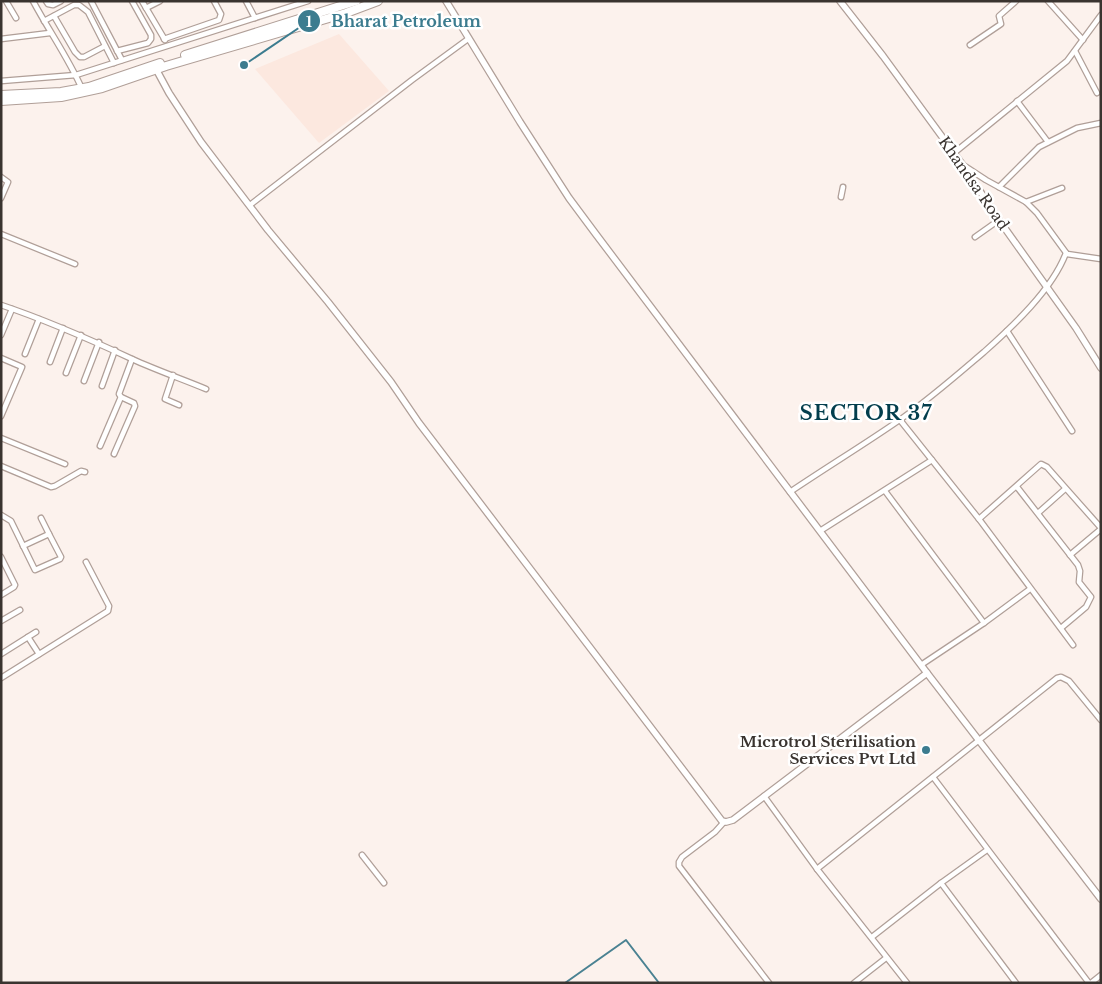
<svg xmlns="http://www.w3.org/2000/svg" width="1102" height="984" font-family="'Libre Baskerville',serif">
  <rect width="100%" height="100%" fill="#fcf2ed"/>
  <path fill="#fce8df" d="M339,34L389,91L319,143L255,69Z"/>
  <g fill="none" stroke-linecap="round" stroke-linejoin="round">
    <path stroke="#4a8292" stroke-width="2" d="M565,983L626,940L659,983"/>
    <g stroke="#b09f98" stroke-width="7">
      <g id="minor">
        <path d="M6,1L16,18"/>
        <path d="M33,1C49,31 69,59 82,89"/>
        <path d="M46,1L48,4L53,5L61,1"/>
        <path d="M91,1L122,60"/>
        <path d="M142,1L165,40"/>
        <path d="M246,1L255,18"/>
        <path d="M1048,1L1083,40"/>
        <path d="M146,8L160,1"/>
        <path d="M54,16L75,52L80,57H84L105,46"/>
        <path d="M44,21L74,5H79L88,12L114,63"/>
        <path d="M1,39L50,33"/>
        <path d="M164,39L219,20L221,14L214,1"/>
        <path d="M970,45L1001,24L999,16L1016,1"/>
        <path d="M117,51L148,43L151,39V35L132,1"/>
        <path d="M1075,51L1097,93"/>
        <path d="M1,81L76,75L308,1"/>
        <path d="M1017,101L1048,142"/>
        <path d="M954,153L1067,61L1101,15"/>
        <path d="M963,165L986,180L1026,202L1037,213L1067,254L1101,259"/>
        <path d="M1,177L8,182L1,198"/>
        <path d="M999,187L1039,147L1077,128L1101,123"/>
        <path d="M841,197L843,187"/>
        <path d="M1026,202L1062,188"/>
        <path d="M250,205L412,80L468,39"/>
        <path d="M1,234L75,264"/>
        <path d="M975,237L999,220"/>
        <path d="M1,305C46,320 89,339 132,359C156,370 182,379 206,389"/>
        <path d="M1007,331L1072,431"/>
        <path d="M1,335L12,309"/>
        <path d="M25,354L39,319"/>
        <path d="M1,358L22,367L1,416"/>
        <path d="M50,362L63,328"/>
        <path d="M66,373L81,335"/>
        <path d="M173,375L165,399L179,405"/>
        <path d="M84,381L99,342"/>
        <path d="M102,386L115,350"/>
        <path d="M900,420L979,519L1073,645"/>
        <path d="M1,438L65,464"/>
        <path d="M100,446L121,397"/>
        <path d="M114,454L135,406L134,403L121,397L119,394L132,359"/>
        <path d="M1,466L51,487L55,486L81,471L85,472"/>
        <path d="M1017,487L1078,565L1080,571L1079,582L1091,597L1086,607L1061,628"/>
        <path d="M885,491L984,623"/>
        <path d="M790,492C827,467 865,444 901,419C931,398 957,375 984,352C1013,326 1052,290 1066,253"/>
        <path d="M1038,513L1065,489"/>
        <path d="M1,515L11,521L35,570L60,559L61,557L49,534"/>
        <path d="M979,519L1041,464L1047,467L1101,528"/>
        <path d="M820,531L932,460"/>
        <path d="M23,546L49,534L41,518"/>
        <path d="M1070,555L1101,529"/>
        <path d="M1,557L15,585L14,587L1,595"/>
        <path d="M1,621L20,610"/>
        <path d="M28,637L39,654"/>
        <path d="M1,654L36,632"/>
        <path d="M921,665L984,623L1030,589"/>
        <path d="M1,678L108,611L109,606L86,562"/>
        <path d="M933,777L1089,983"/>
        <path d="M764,796L817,869L907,983"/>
        <path d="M724,822L715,832L682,857L679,862V866L769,983"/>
        <path d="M362,855L384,883"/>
        <path d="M817,869L1057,678L1061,677L1069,681L1101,720"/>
        <path d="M941,883L1016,983"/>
        <path d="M872,937L941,883L987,850"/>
        <path d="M854,983L886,958"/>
        <path d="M1091,983L1101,975"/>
      </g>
    </g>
    <g stroke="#b09f98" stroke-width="8">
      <g id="tertiary">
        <path d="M446,1L520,122L569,198L595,233L927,673L1101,899"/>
        <path d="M840,1L883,56L962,164L999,220L1076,328L1101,368"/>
        <path d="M156,69L169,93L201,142L268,230L328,302L391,382L419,423L722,821L726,822L733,820L927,673"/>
      </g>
    </g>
    <g stroke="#b09f98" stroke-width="10">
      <g id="trunk">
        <path d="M185,55L356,1"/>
        <path d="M1,95L61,92L89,87L160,63"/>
        <path d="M1,101L61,97L102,88L166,66L346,13L378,1"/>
      </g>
    </g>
    <use href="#minor" stroke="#fff" stroke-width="4.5"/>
    <use href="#tertiary" stroke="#fff" stroke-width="5.5"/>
    <use href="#trunk" stroke="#fff" stroke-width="8"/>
  </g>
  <circle fill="#3c7c8f" stroke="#fff" stroke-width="2" cx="926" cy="750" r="5"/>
  <g text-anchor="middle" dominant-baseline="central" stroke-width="5" stroke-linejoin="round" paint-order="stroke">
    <g font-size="15" fill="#3a3430" stroke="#fff">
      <text transform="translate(974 183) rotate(55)">Khandsa Road</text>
    </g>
    <g font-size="15" font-weight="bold" fill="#3a3430" stroke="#fff" text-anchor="end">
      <text x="916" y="741">Microtrol Sterilisation<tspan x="916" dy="17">Services Pvt Ltd</tspan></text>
    </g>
    <g font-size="20" font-weight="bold" letter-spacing="1" fill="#033e4d" stroke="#fff">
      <text x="866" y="413">SECTOR 37</text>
    </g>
  </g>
  <path fill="none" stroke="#3c7c8f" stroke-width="2" d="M244 65L309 21"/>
  <g fill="#3c7c8f" stroke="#fff" stroke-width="2">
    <circle cx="244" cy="65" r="5"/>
    <circle cx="309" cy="21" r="12"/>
  </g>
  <g font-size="15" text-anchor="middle" font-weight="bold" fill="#fff">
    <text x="309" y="27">1</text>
  </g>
  <g font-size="16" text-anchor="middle" font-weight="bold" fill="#3c7c8f" stroke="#fff" stroke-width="5" stroke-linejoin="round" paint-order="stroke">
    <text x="406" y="27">Bharat Petroleum</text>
  </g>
  <rect width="1102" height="984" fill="none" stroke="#3a3430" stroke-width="5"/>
</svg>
